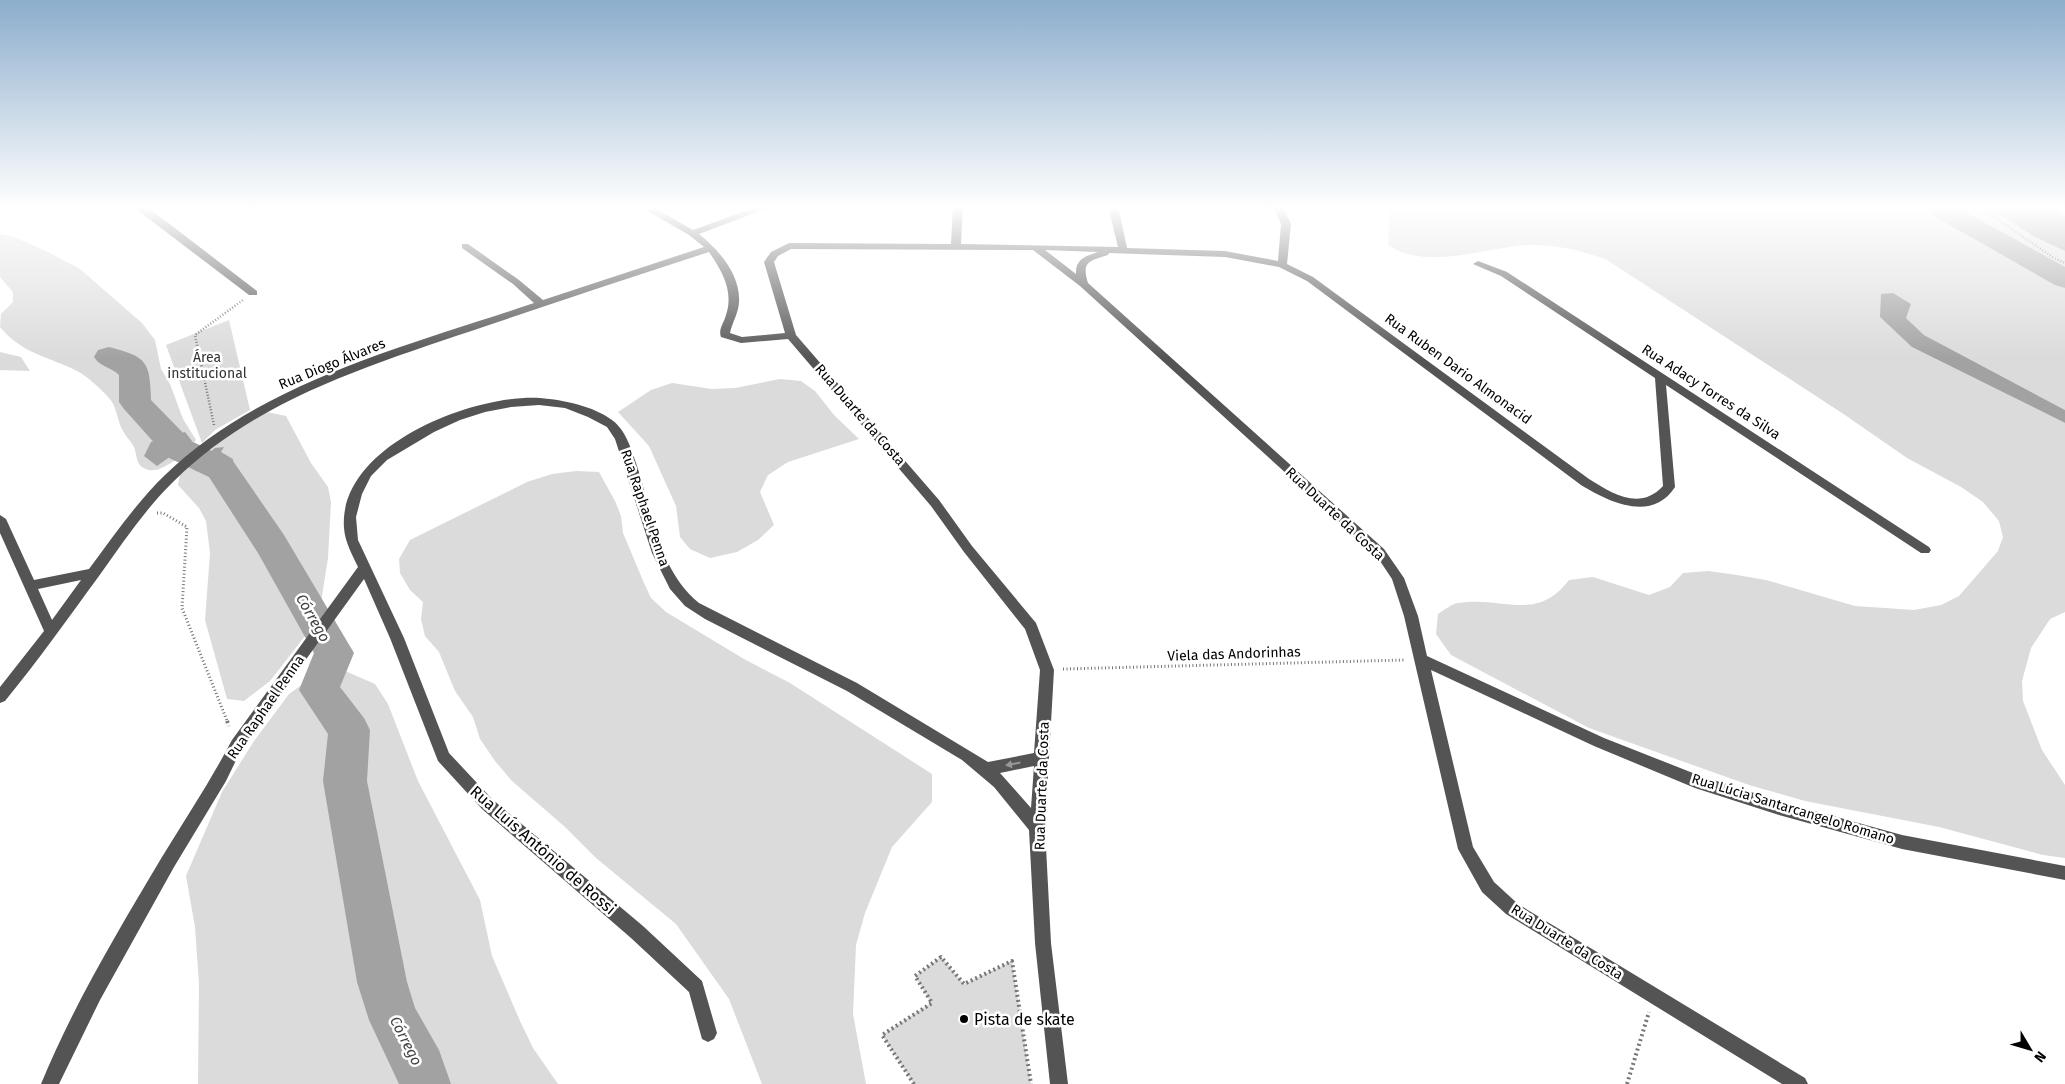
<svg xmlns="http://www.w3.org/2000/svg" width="2065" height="1084" font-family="'Fira Sans',sans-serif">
  <rect width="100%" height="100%" fill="#fff"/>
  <g fill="#dbdbdb" fill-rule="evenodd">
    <path d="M1390,206H1926L2065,288V410L1924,335L1906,318L1880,317L1913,347L2065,423V612L2050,619L2031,648L2022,681L2023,701L2042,750L2065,785V858L2043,855L1939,827L1805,801L1749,785L1589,728L1451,655L1436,634L1438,614C1444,610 1452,604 1458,603C1504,596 1536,623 1569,580L1593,577L1649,595L1670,587L1683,573L1708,571L1737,575L1766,580L1855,606L1914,610L1941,605L1959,596L1998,551L2003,537L1999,521L1983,502L1961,487L1907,458L1845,415L1607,260C1581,250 1555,244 1527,245C1483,248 1427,271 1388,245Z"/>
    <path d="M1954,206H2065V272Z"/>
    <path d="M0,234L14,237L48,252L80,269L142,323L155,340L161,369L170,384L183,419L196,440C187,451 164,473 149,470C135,467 138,457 134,447C131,441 126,437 123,431C116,419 118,407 108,397C100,388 89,378 79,372C50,357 22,354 0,327L1,314L13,302V292L0,277Z"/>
    <path d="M229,320L250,410L215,430L202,443L166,345Z"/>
    <path d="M0,352L21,357L30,371L0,370Z"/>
    <path d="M780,379L801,381L815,391L834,415L859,439L788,462L768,475L760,492L774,525L758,540L737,552L710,558L690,549L680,537L676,506L649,446L618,412L651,390L672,383L712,389L735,388Z"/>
    <path d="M267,412L286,416L311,463L328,487L331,502L328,558L319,615L305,636L270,681L244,701L227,699L205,620L210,553L206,521L199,508L178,485L180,474L226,437ZM223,447L220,452L233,459L235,475L196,471C202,461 210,449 223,447Z"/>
    <path d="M576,471L599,472L615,501L621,516L623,533L644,583L651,598L666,612L744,659L790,683L932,774V802L892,847L865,913L856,945L853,1014L866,1084H762L729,999L676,924L596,858L565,827L512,781L495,761L480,739L473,717L455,691L439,652L425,636L421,619L423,602L410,590L400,573L399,559L410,540L527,482L552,474Z"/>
    <path d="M343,670L375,684L388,704L418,781L480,900L492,956L520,1021L533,1048L558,1084H198L199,984L195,927L186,876L222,792L254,741L289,694L314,676Z"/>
    <path d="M941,957L964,984L1012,961L1031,1084H914L882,1035L931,1003L915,976Z"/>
  </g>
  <g fill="#a2a2a2">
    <path d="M1987,206H2050L2065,217V251L2033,236Z"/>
    <path d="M1893,293L1911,304L1906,318L1924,335L2065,410V423L1912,347L1880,317L1881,294Z"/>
    <path d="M185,432L192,441L157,466L144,456L151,442Z"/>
    <path d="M224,447L221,452L233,459L235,475L225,479L218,473L195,471L198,467H192L215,448Z"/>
  </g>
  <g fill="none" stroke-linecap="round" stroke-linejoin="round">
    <g fill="#a2a2a2" fill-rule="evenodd">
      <path d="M1923,206H1955L2065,267V288L2055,285L1927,212Z"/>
      <path d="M109,347C147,357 150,361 151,400L191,441L233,461L284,535L354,653L340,687L364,718L370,730L367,781L407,982L415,1008L439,1050L451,1084H399L369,1020L357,982L323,781L328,734L299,690L314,653L258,553L209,477L167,457L124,409L119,402V375C111,367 100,367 94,357L98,350Z"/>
    </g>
    <g stroke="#767676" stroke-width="2.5" stroke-dasharray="1 2" stroke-linecap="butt">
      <path d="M1978,206L2054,258L2065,263"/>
      <path d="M214,425L195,335L243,300"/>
    </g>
    <g stroke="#767676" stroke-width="3" stroke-dasharray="1 2.5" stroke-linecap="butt">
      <path d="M157,513H163L187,527L182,608L228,723"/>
      <path d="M1063,669L1404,660"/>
    </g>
    <g stroke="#767676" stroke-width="4" stroke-dasharray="2 3" stroke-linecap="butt">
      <path d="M227,721L229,726"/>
      <path d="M914,1084L882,1035L932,1003L915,976L941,957L964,984L1012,961L1031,1084"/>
      <path d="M1627,1084L1649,1012"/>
    </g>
    <g fill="#545454" fill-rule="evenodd">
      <path d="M132,206H144L150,209L257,291V295H249Z"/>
      <path d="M639,206H651L693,230L759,206H773L699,234C719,250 741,275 739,303C738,314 732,323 730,333L742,337L785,333L764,262L771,252L789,243L951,244L953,206H963L961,244L1118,247L1108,206H1118L1127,248L1225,251L1278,261L1281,224L1273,206H1283L1291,224L1287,264L1313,277L1589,479C1613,494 1640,511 1663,486L1655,378L1501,276L1473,264L1478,261L1507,272L1929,547L1931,550L1929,553H1921L1666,385L1675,487C1652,523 1609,502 1581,485L1307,281L1279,267L1225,257L1109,253L1108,255C1090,261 1081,261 1088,283L1384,549L1404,578L1418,616L1427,656L1604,738L1698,775L1779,801L1902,835L2065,866V880L1902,849L1779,815L1695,788L1594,746L1431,670L1473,847L1494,882L1518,904L1805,1078L1808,1084H1782L1506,914L1482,892L1458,849L1404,616L1392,579L1376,555L1080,286L1033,250L791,249L778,256L774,262L796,335L939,500L972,546L1036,623L1054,670L1045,828L1051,943L1068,1084H1050L1035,943L1029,830L994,787L962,760L847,691L705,619L685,606L670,589L652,553L615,439L607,427L588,417L565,408L539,405L511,407L485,412L460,420L434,432L387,460L371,476L362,494L356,517L358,540L404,638L449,753L492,799L643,926L702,981L717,1033L714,1039L708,1042L702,1039L689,992L631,938L482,809L438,761L390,638L364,579L242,748L226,781L174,867L100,1000L59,1084H41C73,1006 119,929 162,857C186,818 211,780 232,740L358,567C352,554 345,542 344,528C338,446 473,394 540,398C564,400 593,406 612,420C626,430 632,451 637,466C652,512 659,571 699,603L857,683L988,762L1034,753L1040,670L1025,629L964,552L931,506L788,339L741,343L721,337C718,329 724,323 726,315C734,291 722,271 709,252C634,276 560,301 486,326C377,363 257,398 174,481C145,509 122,544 99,576C68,618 38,661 5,701L0,703V687L44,631L0,533V515L6,519L34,580L89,569C113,537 136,503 165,475C262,381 410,345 534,303L513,284L462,248V244H468L519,280L543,300L704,247L689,235ZM1045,250L1098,252C1086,256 1075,259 1076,274ZM81,580L52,620L38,589ZM1034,766L1031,808L1000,773Z"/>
    </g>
  </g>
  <defs><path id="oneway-solid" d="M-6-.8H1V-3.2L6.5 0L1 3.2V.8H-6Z" transform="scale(1.25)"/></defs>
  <use fill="#989898" href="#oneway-solid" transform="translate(1013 764) rotate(169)"/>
  <linearGradient id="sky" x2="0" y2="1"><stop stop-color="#8cadcc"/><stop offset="0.58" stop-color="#fff"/><stop offset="1" stop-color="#fff" stop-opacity="0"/></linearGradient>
  <rect width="2065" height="358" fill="url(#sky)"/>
  <circle fill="#000" stroke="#fff" stroke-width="2" cx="964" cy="1019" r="5"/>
  <g text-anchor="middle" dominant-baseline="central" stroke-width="5" stroke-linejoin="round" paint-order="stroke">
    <g font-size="14" fill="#323232" stroke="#fff">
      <text x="207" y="357">Área<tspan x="207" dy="16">institucional</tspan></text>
    </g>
    <g font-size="14" fill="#000" stroke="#fff">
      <text transform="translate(332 364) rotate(-22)">Rua Diogo Álvares</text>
      <text transform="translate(1458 369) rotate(36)">Rua Ruben Dario Almonacid</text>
      <text transform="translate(1711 392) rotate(33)">Rua Adacy Torres da Silva</text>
      <text transform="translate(860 415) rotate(49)">Rua Duarte da Costa</text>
      <text transform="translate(645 508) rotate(71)">Rua Raphael Penna</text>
      <text transform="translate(1335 514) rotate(43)">Rua Duarte da Costa</text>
      <text transform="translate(1234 654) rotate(-2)">Viela das Andorinhas</text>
      <text transform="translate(266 707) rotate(-55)">Rua Raphael Penna</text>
      <text transform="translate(1042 786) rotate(-88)">Rua Duarte da Costa</text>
      <text transform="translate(1793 809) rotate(17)">Rua Lúcia Santarcangelo Romano</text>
      <text transform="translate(1567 942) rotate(32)">Rua Duarte da Costa</text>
    </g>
    <g font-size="15" font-style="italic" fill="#434343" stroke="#fff">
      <text transform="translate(313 618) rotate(60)">Córrego</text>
      <text transform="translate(406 1041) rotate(63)">Córrego</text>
    </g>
    <g font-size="16" fill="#000" stroke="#fff">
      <text transform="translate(543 850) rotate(41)">Rua Luís Antônio de Rossi</text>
    </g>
    <g font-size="16" fill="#000" stroke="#fff" text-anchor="start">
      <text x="974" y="1019">Pista de skate</text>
    </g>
  </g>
  <g transform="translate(2030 1049) rotate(128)" stroke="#ffffff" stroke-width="4" paint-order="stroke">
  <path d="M0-4L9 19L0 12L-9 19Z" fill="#000000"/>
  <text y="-8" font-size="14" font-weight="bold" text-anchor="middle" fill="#000000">N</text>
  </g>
</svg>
